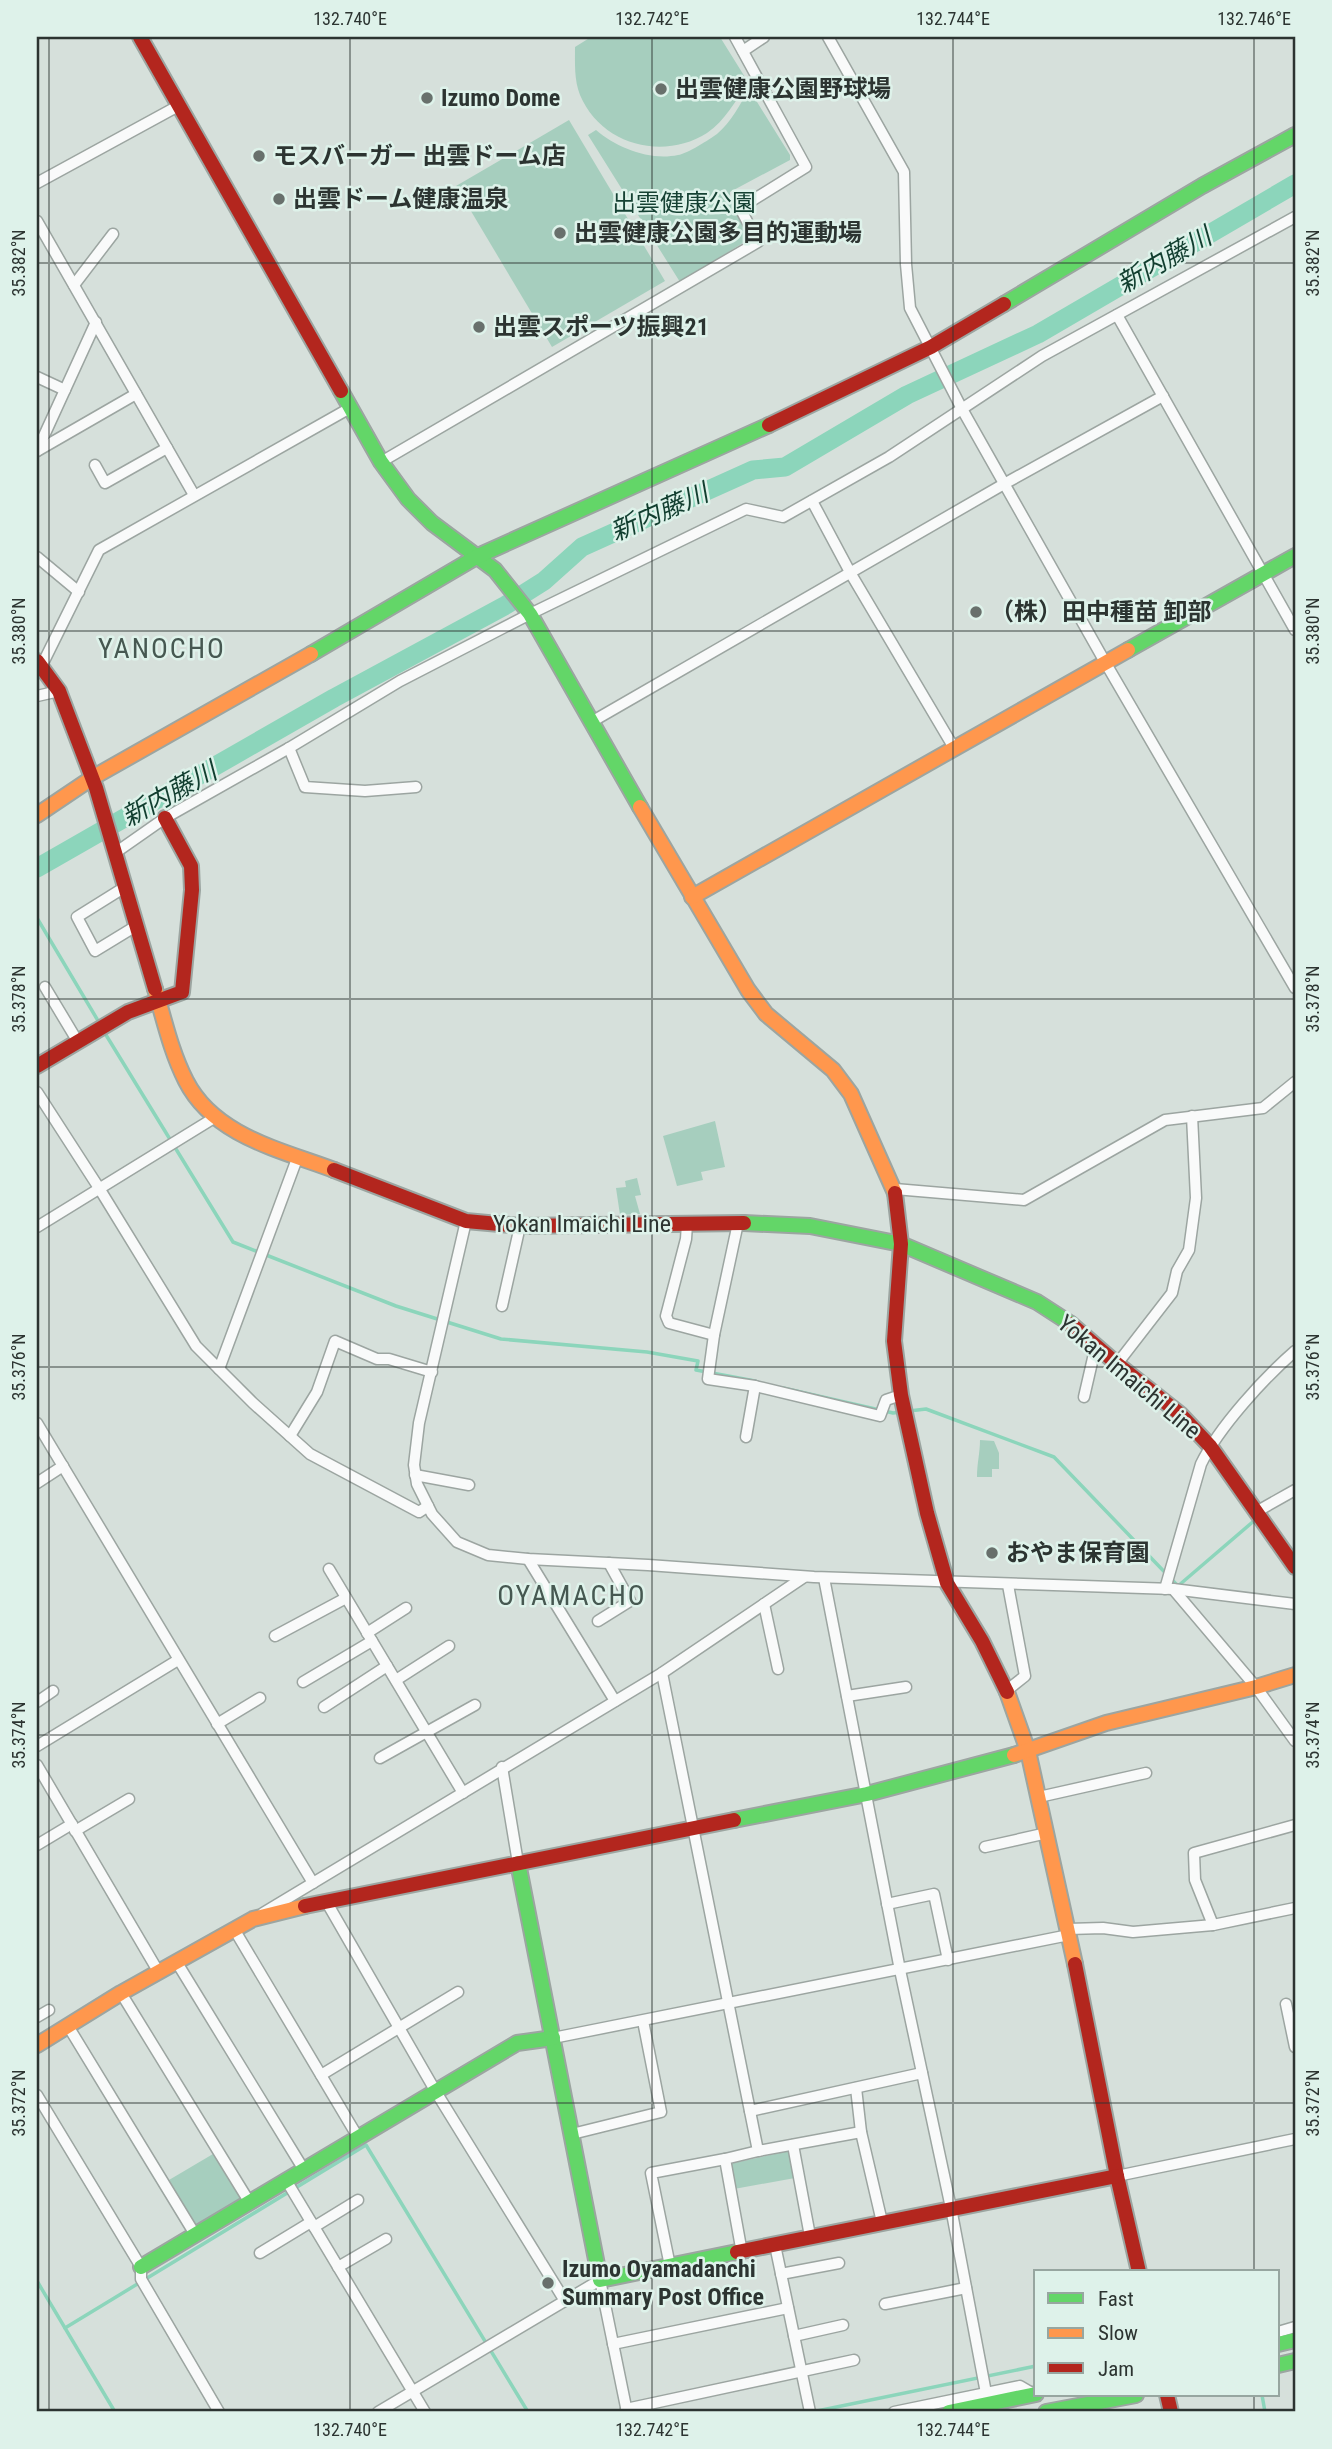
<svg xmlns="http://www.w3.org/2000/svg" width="1332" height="2449" font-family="'Roboto Condensed','Noto Sans JP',sans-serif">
  <rect width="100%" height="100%" fill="#d6e0db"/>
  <g fill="#a6cebe">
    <path d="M591,37H720L748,82C736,100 725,121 707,133C663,161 601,145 580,95C574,80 575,63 575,47Z"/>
    <path d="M749,89L790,155V160L730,192V199L751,238L680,282L588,135L596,130C617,148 650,161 678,155C687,154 710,139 717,134C731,122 740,105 749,89Z"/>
    <path d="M569,120L665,281L552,347L456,186Z"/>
    <path d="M715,1121L725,1167L701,1172L703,1180L677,1186L663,1136Z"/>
    <path d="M637,1178L641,1195L635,1196L640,1214L620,1215L616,1188L626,1187L625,1181Z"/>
    <path d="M980,1440L994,1441L999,1453V1469H992V1477H977C977,1463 980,1453 980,1440Z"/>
    <path d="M789,2151L795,2178L734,2189L729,2164Z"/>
    <path d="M213,2154L242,2201L202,2227L194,2224L169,2180Z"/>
  </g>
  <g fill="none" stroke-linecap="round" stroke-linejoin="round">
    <g stroke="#8cd5bb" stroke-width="3.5">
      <path d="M37,918L97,1019"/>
      <path d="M106,1035L233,1242L396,1306L501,1339L647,1352L698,1361L696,1370L755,1381"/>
      <path d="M783,1388L893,1413L902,1412"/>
      <path d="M909,1411L926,1409L1054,1457L1178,1586L1255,1520L1257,1523"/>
      <path d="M37,2281L115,2412"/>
      <path d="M65,2328L366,2145L528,2412"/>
      <path d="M1262,2395L1265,2412"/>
      <path d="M812,2412L1036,2366"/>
    </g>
    <path stroke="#8cd5bb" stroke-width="19" d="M37,868L334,698L506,605L544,581L582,547L753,470L785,467L907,395L1038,334L1295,184"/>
    <g stroke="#9ca5a1" stroke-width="13">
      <g id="street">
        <path d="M828,37L904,172L906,264L910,308L962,409L1105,662L1295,988"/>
        <path d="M743,51L764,37"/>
        <path d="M37,183L180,105"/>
        <path d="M37,221L194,495"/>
        <path d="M74,285L113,234"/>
        <path d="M1117,315L1295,630"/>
        <path d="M37,377L65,390"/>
        <path d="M37,451L96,322"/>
        <path d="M37,451L136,394"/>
        <path d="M381,462L758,242L740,208L806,167L735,37"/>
        <path d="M95,465L105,483L167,448"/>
        <path d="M812,501L851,574L954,748"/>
        <path d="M37,557L79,592"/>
        <path d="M42,665L99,550L350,408"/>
        <path d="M37,696L59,691"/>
        <path d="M593,721L1004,484L1163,396"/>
        <path d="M289,748L305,787L365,791L416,787"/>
        <path d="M115,853L165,818L289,748L400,681L530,614L746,509L783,517L889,457L1042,356L1295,217"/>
        <path d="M125,887L77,917L95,951L136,926"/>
        <path d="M45,987L78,1042"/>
        <path d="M37,1092L99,1188L196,1346L253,1403L310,1454L419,1512L428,1506"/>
        <path d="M895,1189L1024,1200L1165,1120L1263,1108L1295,1082"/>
        <path d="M466,1221L419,1423L414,1465L417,1484L432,1514L457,1542L488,1555L528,1559L648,1565L814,1577L1173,1589L1295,1604"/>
        <path d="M738,1223L714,1335L708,1379L755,1386L880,1416L886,1400L901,1395"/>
        <path d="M687,1224L686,1239L666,1316L669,1323L714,1335"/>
        <path d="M37,1227L214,1118"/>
        <path d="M502,1306L520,1226"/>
        <path d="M1117,1364L1172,1293L1177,1271L1189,1250L1196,1198L1192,1116"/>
        <path d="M219,1369L298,1156"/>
        <path d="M1084,1397L1096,1345"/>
        <path d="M37,1423L313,1883"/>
        <path d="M290,1436L317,1392L335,1341L377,1359H389L432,1372"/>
        <path d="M746,1437L755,1386"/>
        <path d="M415,1475L469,1485"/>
        <path d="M37,1483L63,1466"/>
        <path d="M1256,1512L1295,1490"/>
        <path d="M528,1559L615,1701"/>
        <path d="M329,1569L463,1793"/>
        <path d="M824,1578L900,1970L951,2208L986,2393"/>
        <path d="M1165,1589L1201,1464C1219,1427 1264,1378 1295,1351"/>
        <path d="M1173,1589L1256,1687L1295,1741"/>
        <path d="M764,1604L778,1669"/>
        <path d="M598,1621L630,1601L609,1563"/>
        <path d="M367,1633L406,1608"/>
        <path d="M275,1636L346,1598"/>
        <path d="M662,1673L758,2151L725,2159L742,2253"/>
        <path d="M396,1680L449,1646"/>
        <path d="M303,1682L372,1641"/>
        <path d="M1006,1691L1025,1676L1008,1585"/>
        <path d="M847,1696L906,1687"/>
        <path d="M37,1702L53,1691"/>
        <path d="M324,1707L387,1666"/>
        <path d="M217,1724L260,1698"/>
        <path d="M37,1746L178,1660"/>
        <path d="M380,1758L475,1705"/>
        <path d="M37,1765L158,1971"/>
        <path d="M502,1767L518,1863"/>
        <path d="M1039,1797L1146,1773"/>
        <path d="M75,1831L129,1799"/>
        <path d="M37,1845L72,1824"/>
        <path d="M985,1847L1047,1833"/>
        <path d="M326,1901L436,2092L565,2301"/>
        <path d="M887,1904L934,1894L948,1960"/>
        <path d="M263,1913L662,1673L804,1577"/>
        <path d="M1213,1925L1195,1880L1194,1853L1295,1825"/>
        <path d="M234,1929L359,2139"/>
        <path d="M1068,1929L1103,1928L1133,1932L1213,1925L1295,1908"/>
        <path d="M176,1961L304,2170"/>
        <path d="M121,1993L250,2203"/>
        <path d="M1286,2004L1295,2047"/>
        <path d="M37,2017L49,2010"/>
        <path d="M68,2026L196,2236"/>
        <path d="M553,2038L1069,1935"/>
        <path d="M321,2075L458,1992"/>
        <path d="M856,2088L861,2132L882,2222"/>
        <path d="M37,2095L141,2267V2279L219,2412"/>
        <path d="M750,2111L922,2073"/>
        <path d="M572,2134L661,2112L643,2021"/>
        <path d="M793,2145L810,2236"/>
        <path d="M758,2151L861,2132"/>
        <path d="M1117,2176L1295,2139"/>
        <path d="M286,2180L425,2412"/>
        <path d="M314,2227L358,2200"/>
        <path d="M775,2245L810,2412"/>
        <path d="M260,2253L311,2222"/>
        <path d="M670,2266L651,2173L725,2159"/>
        <path d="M338,2267L386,2239"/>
        <path d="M781,2274L839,2263"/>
        <path d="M885,2304L966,2288"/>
        <path d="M1278,2332L1295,2327"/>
        <path d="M794,2336L843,2325"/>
        <path d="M613,2344L788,2308"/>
        <path d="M626,2409L854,2360"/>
        <path d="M378,2412L600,2280L627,2412"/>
        <path d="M894,2412L1020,2386L1032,2393"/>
      </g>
    </g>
    <g stroke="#9ca5a1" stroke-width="18">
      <g id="fast">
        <path d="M1004,304L1202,186L1295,135"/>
        <path d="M341,391L381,462L408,499L432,523L495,570L530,614L640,807"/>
        <path d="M1128,650L1295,556"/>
        <path d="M311,654L478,556L769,425"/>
        <path d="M744,1223L810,1226L901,1244L1037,1302L1071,1324"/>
        <path d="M734,1820L867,1794L1014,1755"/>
        <path d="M518,1863L600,2280L737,2252"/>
        <path d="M141,2267L517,2043L553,2038"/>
        <path d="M1278,2344L1295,2340"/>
        <path d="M1278,2365L1295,2361"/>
        <path d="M949,2412L1036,2394"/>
        <path d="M1046,2412L1136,2395"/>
      </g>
    </g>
    <g stroke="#9ca5a1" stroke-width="18">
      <g id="slow">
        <path d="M640,807L748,990L766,1014L833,1070L851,1094L895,1193"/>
        <path d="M37,815L92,778L311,654"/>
        <path d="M692,897L1128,650"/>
        <path d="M155,989C164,1019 171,1052 186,1081C214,1136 281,1150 334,1170"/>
        <path d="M1007,1692L1028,1751L1075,1964"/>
        <path d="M1014,1755L1106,1723L1256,1687L1295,1675"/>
        <path d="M37,2045L121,1993L253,1919L305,1906"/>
      </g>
    </g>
    <g stroke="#9ca5a1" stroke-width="18">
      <g id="jam">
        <path d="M140,37L341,391"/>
        <path d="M769,425L931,347L1004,304"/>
        <path d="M37,661L59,691L96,788L155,989"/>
        <path d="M37,1066L128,1012L182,992L192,890L191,866L165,818"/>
        <path d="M334,1170L466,1221L520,1226L744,1223"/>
        <path d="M895,1193L901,1244L894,1341L901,1395L927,1513L947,1583L982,1641L1007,1692"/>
        <path d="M1071,1324L1117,1364L1180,1414L1210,1446L1295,1567"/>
        <path d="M305,1906L734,1820"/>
        <path d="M1075,1964L1117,2176L1139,2272"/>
        <path d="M737,2252L1117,2176"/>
        <path d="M1167,2395L1171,2412"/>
      </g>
    </g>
    <use href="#street" stroke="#f9fafa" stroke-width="10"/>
    <use href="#fast" stroke="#63d668" stroke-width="14"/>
    <use href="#slow" stroke="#ff974d" stroke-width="14"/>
    <use href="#jam" stroke="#b3261e" stroke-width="14"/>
  </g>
  <path fill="none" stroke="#2c3431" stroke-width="2" stroke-opacity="0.45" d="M49,37V2412M350,37V2412M652,37V2412M953,37V2412M1254,37V2272M37,263H1295M37,631H1295M37,999H1295M37,1367H1295M37,1735H1295M37,2103H1295M1254,2395V2412"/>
  <g fill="#68706c" stroke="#def2ea" stroke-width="2.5">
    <circle cx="661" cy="89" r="7"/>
    <circle cx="427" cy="98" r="7"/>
    <circle cx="259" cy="156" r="7"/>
    <circle cx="279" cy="199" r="7"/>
    <circle cx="560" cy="233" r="7"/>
    <circle cx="479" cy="327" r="7"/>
    <circle cx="976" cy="612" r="7"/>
    <circle cx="992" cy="1553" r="7"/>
    <circle cx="548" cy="2283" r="7"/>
  </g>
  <g text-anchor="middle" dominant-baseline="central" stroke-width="5" stroke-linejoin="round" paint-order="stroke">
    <g font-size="24" font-weight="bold" fill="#2c3431" stroke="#def2ea" text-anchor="start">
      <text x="675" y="89">出雲健康公園野球場</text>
      <text x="441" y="98">Izumo Dome</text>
      <text x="273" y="156">モスバーガー 出雲ドーム店</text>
      <text x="293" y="199">出雲ドーム健康温泉</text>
      <text x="574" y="233">出雲健康公園多目的運動場</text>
      <text x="493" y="327">出雲スポーツ振興21</text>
      <text x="990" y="612">（株）田中種苗 卸部</text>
      <text x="1006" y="1553">おやま保育園</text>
      <text x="562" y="2269">Izumo Oyamadanchi<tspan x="562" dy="28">Summary Post Office</tspan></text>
    </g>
    <g font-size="24" fill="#154133" stroke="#def2ea">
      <text x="684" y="203">出雲健康公園</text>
    </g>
    <g font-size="24" fill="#2c3431" stroke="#def2ea">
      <text x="582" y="1224">Yokan Imaichi Line</text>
      <text transform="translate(1129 1377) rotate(40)">Yokan Imaichi Line</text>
    </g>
    <g font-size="26" font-style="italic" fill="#113e2f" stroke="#def2ea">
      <text transform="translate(1164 260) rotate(-30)">新内藤川</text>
      <text transform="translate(659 512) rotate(-24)">新内藤川</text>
      <text transform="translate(169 794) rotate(-29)">新内藤川</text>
    </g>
    <g font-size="28" letter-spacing="2" fill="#465851" stroke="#def2ea">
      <text x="162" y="648">YANOCHO</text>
      <text x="572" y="1595">OYAMACHO</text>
    </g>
  </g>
  <rect width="1332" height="2449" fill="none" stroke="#def2ea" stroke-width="77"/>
  <rect x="1034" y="2270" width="245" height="126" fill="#def2ea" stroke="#97a6a0" stroke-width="2"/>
  <rect x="1048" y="2293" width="35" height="10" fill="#63d668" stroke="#97a6a0" stroke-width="2"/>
  <text x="1098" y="2306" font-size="21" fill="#2c3431">Fast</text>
  <rect x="1048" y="2328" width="35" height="10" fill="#ff974d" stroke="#97a6a0" stroke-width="2"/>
  <text x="1098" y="2340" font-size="21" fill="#2c3431">Slow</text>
  <rect x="1048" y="2363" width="35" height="10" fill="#b3261e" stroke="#97a6a0" stroke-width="2"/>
  <text x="1098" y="2376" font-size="21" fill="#2c3431">Jam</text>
  <rect x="38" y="38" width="1256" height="2372" fill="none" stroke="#2c3431" stroke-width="2.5"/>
  <g font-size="18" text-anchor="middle" fill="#2c3431">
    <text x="350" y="25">132.740°E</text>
    <text x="652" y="25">132.742°E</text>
    <text x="953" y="25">132.744°E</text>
    <text x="1254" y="25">132.746°E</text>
    <text transform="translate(19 263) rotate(-90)" y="6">35.382°N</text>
    <text transform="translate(1313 263) rotate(-90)" y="6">35.382°N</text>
    <text transform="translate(19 631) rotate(-90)" y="6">35.380°N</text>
    <text transform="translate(1313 631) rotate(-90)" y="6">35.380°N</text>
    <text transform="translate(19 999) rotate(-90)" y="6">35.378°N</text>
    <text transform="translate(1313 999) rotate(-90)" y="6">35.378°N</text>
    <text transform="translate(19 1367) rotate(-90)" y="6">35.376°N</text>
    <text transform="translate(1313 1367) rotate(-90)" y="6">35.376°N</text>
    <text transform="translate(19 1735) rotate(-90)" y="6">35.374°N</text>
    <text transform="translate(1313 1735) rotate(-90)" y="6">35.374°N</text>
    <text transform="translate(19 2103) rotate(-90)" y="6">35.372°N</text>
    <text transform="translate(1313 2103) rotate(-90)" y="6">35.372°N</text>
    <text x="350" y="2436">132.740°E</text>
    <text x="652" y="2436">132.742°E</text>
    <text x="953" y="2436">132.744°E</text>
  </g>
</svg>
